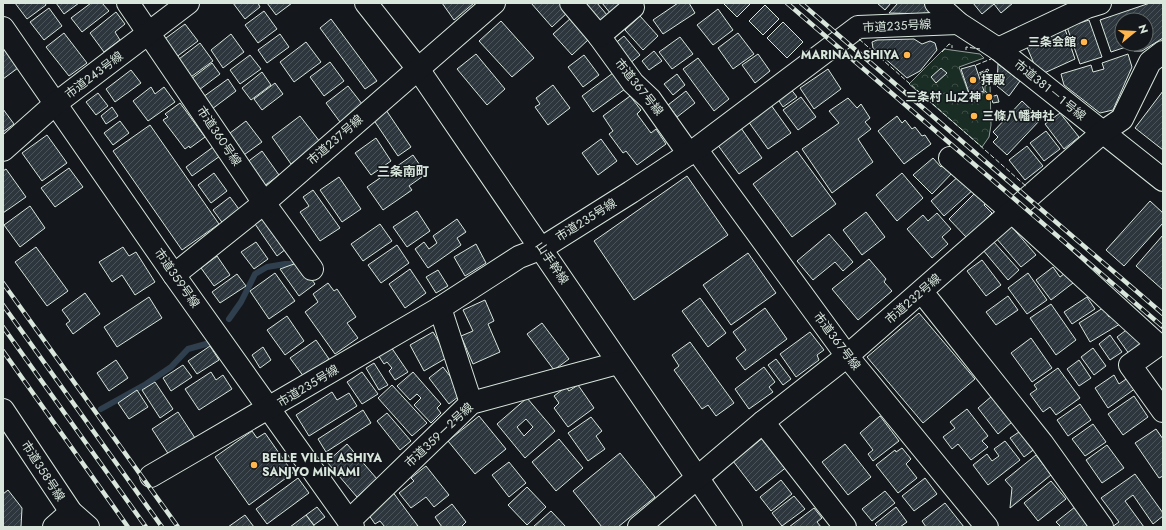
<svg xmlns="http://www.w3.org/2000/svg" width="1166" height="530" font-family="Jost,'Noto Sans JP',sans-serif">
  <defs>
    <pattern id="forest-crowns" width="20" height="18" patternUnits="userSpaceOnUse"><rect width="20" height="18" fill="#1a2d24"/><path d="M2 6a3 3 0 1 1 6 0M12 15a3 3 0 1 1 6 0" fill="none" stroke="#3b4b43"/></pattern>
    <pattern id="building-hatch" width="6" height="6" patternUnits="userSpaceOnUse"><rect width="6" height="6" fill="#2c363c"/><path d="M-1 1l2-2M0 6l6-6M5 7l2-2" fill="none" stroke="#4a5358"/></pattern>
  </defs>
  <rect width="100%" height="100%" fill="#14181c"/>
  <path fill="url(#forest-crowns)" stroke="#939e99" d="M944,49L980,54L984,58L959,67L970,97L985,92V86L990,84L991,125L989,137L982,147L909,84Z"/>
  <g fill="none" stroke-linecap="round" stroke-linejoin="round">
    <g stroke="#2f3f4d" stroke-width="6">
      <path d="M229,319L241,302L255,274L267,267L285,264H303"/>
      <path d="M101,409L146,384L171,367L188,349L206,344"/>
    </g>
  </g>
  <g fill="url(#building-hatch)" stroke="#d8e6dc" fill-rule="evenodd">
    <path d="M15,3H45L46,5L27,19Z"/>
    <path d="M56,3H79L64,14Z"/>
    <path d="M91,3H102L109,11L82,32L71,18Z"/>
    <path d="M233,3H258L260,7L245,19Z"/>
    <path d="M267,3H292L276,15Z"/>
    <path d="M442,3H474L454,20Z"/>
    <path d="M531,3H562L569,11L552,27Z"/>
    <path d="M582,3H597L612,21L603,28Z"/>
    <path d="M602,3H619L625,11L615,19Z"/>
    <path d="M678,3H689L695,13L663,34L653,20Z"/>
    <path d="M723,3H751L737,17Z"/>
    <path d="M877,3H891L885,10Z"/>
    <path d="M898,3H923L932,9L928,14L889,13Z"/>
    <path d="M973,3H1013L1001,13L994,4L982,14Z"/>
    <path d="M1150,3H1163V38L1142,51H1134L1132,45L1111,52L1100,20ZM1122,20H1146V44H1122Z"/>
    <path d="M765,5L779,19L763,35L749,21Z"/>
    <path d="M49,8L62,26L44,40L30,22Z"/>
    <path d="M718,9L733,30L713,45L697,25Z"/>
    <path d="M264,11L277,29L258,43L245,25Z"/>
    <path d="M116,12L125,24L115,32L120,40L104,52L90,33Z"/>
    <path d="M640,16L658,36L643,50L625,30Z"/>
    <path d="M571,18L590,38L572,55L553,34Z"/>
    <path d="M331,19L377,81L365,89L320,28Z"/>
    <path d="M1089,20L1102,57L1080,64L1067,27Z"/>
    <path d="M501,21L534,58L512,77L479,41Z"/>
    <path d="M783,22L803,42L787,58L767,38Z"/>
    <path d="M185,24L198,41L175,58L162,41Z"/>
    <path d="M1065,29L1075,59L1042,74L1035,66L1026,45Z"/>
    <path d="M64,33L87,63L69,76L46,47Z"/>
    <path d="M738,33L754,54L733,69L718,48Z"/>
    <path d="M231,34L244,52L223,68L211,50Z"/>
    <path d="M280,34L289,47L267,63L258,50Z"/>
    <path d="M624,36L640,55L629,64L613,45Z"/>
    <path d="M680,37L693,54L672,69L659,52Z"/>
    <path d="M914,39L922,44L930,41L935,43L937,50L920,71L907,78L873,48L872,42L877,40Z"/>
    <path d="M306,42L321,62L294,82L280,62Z"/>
    <path d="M200,43L213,61L188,79L175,62Z"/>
    <path d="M3,47L18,68L3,79Z"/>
    <path d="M654,51L662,61L649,70L642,61Z"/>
    <path d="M476,54L505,89L487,105L457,69Z"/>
    <path d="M758,54L770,71L755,83L742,65Z"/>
    <path d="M1128,54L1132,67L1113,110L1100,113L1064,85L1061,74L1091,65L1093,72L1104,69L1102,63Z"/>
    <path d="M250,55L261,69L240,84L230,70Z"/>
    <path d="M584,55L599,75L583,87L568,67Z"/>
    <path d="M698,58L729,99L714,111L683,69Z"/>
    <path d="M330,62L344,81L324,96L310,77Z"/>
    <path d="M212,63L220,74L199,90L191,79Z"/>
    <path d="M998,64L1020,81L1009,96L997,86Z"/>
    <path d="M975,65L984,91L970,96L961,69Z"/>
    <path d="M941,68L947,73L936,83L931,77Z"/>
    <path d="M828,69L841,89L814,109L800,88Z"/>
    <path d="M131,70L141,83L115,102L106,89Z"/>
    <path d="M987,71L990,79L983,81L980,74Z"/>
    <path d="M262,72L271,85L251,100L242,88Z"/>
    <path d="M613,73L625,89L593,112L582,96Z"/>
    <path d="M677,74L685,85L673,95L664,84Z"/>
    <path d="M228,79L236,91L212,109L203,97Z"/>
    <path d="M275,83L283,94L262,110L254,99Z"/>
    <path d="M553,85L570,108L548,125L535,107L540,104L536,98Z"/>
    <path d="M348,86L366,109L343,126L326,103Z"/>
    <path d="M151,87L155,94L164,87L175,102L148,121L133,101Z"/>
    <path d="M790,88L797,97L783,107L777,98Z"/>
    <path d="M686,91L695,103L677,117L668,105Z"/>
    <path d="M1163,91V150L1135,128Z"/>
    <path d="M98,93L108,106L96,115L86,102Z"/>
    <path d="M997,95L999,102L993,103L991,97Z"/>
    <path d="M630,96L641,110L637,114L651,133L656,129L666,144L637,165L626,151L623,153L609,134L613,131L603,116Z"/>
    <path d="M801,97L816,117L798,130L783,110Z"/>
    <path d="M848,98L857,108L861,104L870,118L865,122L871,129L858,139L873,162L832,193L802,149L839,123L829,111Z"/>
    <path d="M1022,101L1041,119L1007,155L993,142L998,137L993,132Z"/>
    <path d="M180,103L205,137L190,148L189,146L185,149L163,120L168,117L165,114Z"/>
    <path d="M771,105L791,133L768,149L748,121Z"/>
    <path d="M112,107L118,116L106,124L101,116Z"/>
    <path d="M3,109L14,124L3,132Z"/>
    <path d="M386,110L411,147L398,156L373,119Z"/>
    <path d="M1060,113L1079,137L1064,149L1045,124Z"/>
    <path d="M300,116L320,142L291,164L272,137Z"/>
    <path d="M897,116L902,123L905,120L912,129L915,127L922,136L925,135L931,144L904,164L878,131Z"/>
    <path d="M120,121L129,133L113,145L104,133Z"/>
    <path d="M246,121L262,142L241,157L226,136Z"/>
    <path d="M150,125L219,224L182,250L113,151Z"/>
    <path d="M741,128L762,158L739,174L717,144Z"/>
    <path d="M1046,131L1060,149L1044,161L1030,143Z"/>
    <path d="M47,135L67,163L42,181L22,153Z"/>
    <path d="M376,138L391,161L371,175L355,153Z"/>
    <path d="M601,139L617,161L598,175L582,153Z"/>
    <path d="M1027,146L1043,166L1025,180L1009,160Z"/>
    <path d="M213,147L220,156L192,176L186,167Z"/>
    <path d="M262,151L279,175L263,187L246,163Z"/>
    <path d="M797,151L836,204L792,237L753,184Z"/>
    <path d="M413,155L426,174L409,186L412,190L383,210L367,187Z"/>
    <path d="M933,158L941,167L946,163L954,171L932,194L913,175Z"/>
    <path d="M69,168L83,187L55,207L41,188Z"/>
    <path d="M6,169L26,197L3,213V171Z"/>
    <path d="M214,173L227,191L211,203L198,185Z"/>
    <path d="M902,173L923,198L897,221L876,195Z"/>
    <path d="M960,175L975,188L944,216L931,201Z"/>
    <path d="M687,176L728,235L634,300L594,241Z"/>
    <path d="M339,177L361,209L342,222L320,190Z"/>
    <path d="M313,190L340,228L320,241L300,212L309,206L303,197Z"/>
    <path d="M978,190L988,201L984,205L992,213L967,238L949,219Z"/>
    <path d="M230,197L241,212L224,225L213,210Z"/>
    <path d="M1150,201L1163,213V223L1124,266L1106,250Z"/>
    <path d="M30,206L45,228L20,247L4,225Z"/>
    <path d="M417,211L430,231L407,247L393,227Z"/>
    <path d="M866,212L885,237L862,255L843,230Z"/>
    <path d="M937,213L951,229L942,237L948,244L932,258L907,229L923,215L928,221Z"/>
    <path d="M270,214L291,245L277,256L255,224Z"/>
    <path d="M457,219L466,232L457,238L461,245L428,268L415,249L424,242L429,249L437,243L433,236Z"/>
    <path d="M380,224L392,241L363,261L351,244Z"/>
    <path d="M1011,226L1036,255L1021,267L996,238Z"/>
    <path d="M829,234L853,262L843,271L835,262L813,280L797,261Z"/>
    <path d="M1163,235V290L1136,266Z"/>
    <path d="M993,241L1019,270L1008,280L983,250Z"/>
    <path d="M256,242L268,259L254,269L241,252Z"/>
    <path d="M476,244L486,263L465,276L454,257Z"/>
    <path d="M397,245L409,263L381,283L368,265Z"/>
    <path d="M36,247L68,291L47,306L15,262Z"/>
    <path d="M123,247L129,256L136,252L155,282L135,295L122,275L112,282L99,262Z"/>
    <path d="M748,253L776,293L731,325L703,285Z"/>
    <path d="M217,256L230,275L214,286L201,268Z"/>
    <path d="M869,259L886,279L884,282L892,291L858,320L832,289Z"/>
    <path d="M982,260L1001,285L986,296L967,271Z"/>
    <path d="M294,264L301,265L315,284L299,296L280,269Z"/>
    <path d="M1053,267L1060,277L1065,273L1073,283L1051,300L1036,280Z"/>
    <path d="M410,269L426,293L405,308L389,284Z"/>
    <path d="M438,270L448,286L436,293L426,277Z"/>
    <path d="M275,273L295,301L269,319L250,291Z"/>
    <path d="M1028,273L1047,300L1027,314L1008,288Z"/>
    <path d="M237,274L246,286L220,303L212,292Z"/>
    <path d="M328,283L334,291L337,289L356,317L347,323L358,338L335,354L305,312L318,302L313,294Z"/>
    <path d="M85,293L100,314L73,334L66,324L70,321L62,310Z"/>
    <path d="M1008,296L1018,310L996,325L986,312Z"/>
    <path d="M149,297L162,318L117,347L104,327Z"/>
    <path d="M1087,297L1095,309L1072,324L1064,312Z"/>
    <path d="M700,298L726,333L708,347L682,311Z"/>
    <path d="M485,300L494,321L488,324L500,352L473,364L461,336L473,331L463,310Z"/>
    <path d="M1051,304L1076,340L1056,355L1030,318Z"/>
    <path d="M765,308L787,339L745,370L736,358L746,350L733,332Z"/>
    <path d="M1103,308L1109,317L1114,314L1120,324L1090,342L1079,323Z"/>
    <path d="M919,313L975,379L923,423L867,357Z"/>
    <path d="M287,316L304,341L285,355L267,330Z"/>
    <path d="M542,323L569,359L554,370L527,334Z"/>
    <path d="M1129,328L1148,347L1132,358L1117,337Z"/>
    <path d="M433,332L448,357L424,371L410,345Z"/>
    <path d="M810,332L824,350L817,355L819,360L796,377L780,354Z"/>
    <path d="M1110,335L1122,352L1110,360L1099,344Z"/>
    <path d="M1031,338L1052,368L1032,382L1011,353Z"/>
    <path d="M316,340L329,359L304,377L290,358Z"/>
    <path d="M690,342L734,403L716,416L708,405L702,409L674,370L679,366L672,355Z"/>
    <path d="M210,346L219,360L197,374L188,361Z"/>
    <path d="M263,347L271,360L260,368L252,355Z"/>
    <path d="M391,347L408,372L395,380L389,371L392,368L387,362L384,364L378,355Z"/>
    <path d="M1093,348L1106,366L1094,375L1081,357Z"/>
    <path d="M776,359L791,379L783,385L768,365Z"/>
    <path d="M116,360L128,378L109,391L97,373Z"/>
    <path d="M1079,360L1091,378L1079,386L1067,369Z"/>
    <path d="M374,363L388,385L379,390L366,368Z"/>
    <path d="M183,365L192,377L171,391L163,378Z"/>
    <path d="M443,367L463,393L449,404L429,378Z"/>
    <path d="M764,367L775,382L769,387L773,392L749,409L735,389Z"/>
    <path d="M1058,368L1080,398L1056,415L1050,407L1043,412L1030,394L1037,389L1034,385Z"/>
    <path d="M211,372L216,380L223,375L232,389L199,410L185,389Z"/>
    <path d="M362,372L378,394L362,404L347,382Z"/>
    <path d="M413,372L441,404L437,408L441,413L431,423L414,405L421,398L417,394L410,400L397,386Z"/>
    <path d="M1114,375L1119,384L1129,377L1136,388L1108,408L1095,388Z"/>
    <path d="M155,382L173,409L160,418L142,390Z"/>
    <path d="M392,385L427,423L412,436L378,398Z"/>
    <path d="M578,385L594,408L568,427L554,408L559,403L554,396L566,387L569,391Z"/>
    <path d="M137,390L148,407L129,419L118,403Z"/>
    <path d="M332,392L337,400L349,393L357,406L309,436L296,415Z"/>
    <path d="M992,396L1012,422L998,434L978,408Z"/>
    <path d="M1134,396L1148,417L1123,435L1108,414Z"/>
    <path d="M527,398L555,431L525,458L497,424ZM526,419L533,427L524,436L517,427Z"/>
    <path d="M1080,404L1091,420L1068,436L1057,420Z"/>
    <path d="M967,409L988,436L982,441L988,447L971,460L958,444L952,449L943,437L955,428L950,422Z"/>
    <path d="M363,410L371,423L326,452L318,439Z"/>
    <path d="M178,412L195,438L169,455L152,429Z"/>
    <path d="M387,413L411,441L400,450L377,421Z"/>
    <path d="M479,416L506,449L475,474L448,441Z"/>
    <path d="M880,416L899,441L873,461L868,454L873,450L860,433Z"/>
    <path d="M591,417L602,431L596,436L605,449L588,461L568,433Z"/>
    <path d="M1093,424L1106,442L1085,456L1072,439Z"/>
    <path d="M1156,429L1163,439V476L1159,478L1135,443Z"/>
    <path d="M1022,430L1036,448L1024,457L1010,438Z"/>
    <path d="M252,431L257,438L265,433L293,473L249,505L215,457Z"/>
    <path d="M764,437L788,466L756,491L733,461Z"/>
    <path d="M559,439L583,468L556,491L532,462Z"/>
    <path d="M1005,441L1020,460L988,485L973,465L987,454L992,461L999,456L994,449Z"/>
    <path d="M347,444L377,479L357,497L327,462Z"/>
    <path d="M845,444L871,477L848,495L822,462Z"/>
    <path d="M1107,445L1124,468L1102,483L1086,460Z"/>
    <path d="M902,448L911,459L906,464L917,478L898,493L876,465L895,450L896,452Z"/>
    <path d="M620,453L655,497L618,527H602L573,491Z"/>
    <path d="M1036,455L1051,475L1010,508L1012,488L1005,480Z"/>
    <path d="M509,462L526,483L509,497L492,475Z"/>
    <path d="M426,466L449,495L434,507L426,497L411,508L399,493L414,481L411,478Z"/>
    <path d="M1135,474L1163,513V516L1153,524L1133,495L1125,501L1144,527H1112L1119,522L1101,498Z"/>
    <path d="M298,478L309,493L267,524L256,509Z"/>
    <path d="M925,478L937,494L914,511L902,496Z"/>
    <path d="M781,480L792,494L771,511L760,497Z"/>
    <path d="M1051,481L1066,499L1038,521L1024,503Z"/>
    <path d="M527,487L546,507L527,525L508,505Z"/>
    <path d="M8,490L22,508L21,527H3V494Z"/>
    <path d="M392,491L418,526L416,527H385L380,521L375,524L366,511Z"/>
    <path d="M885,491L895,503L872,521L862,509Z"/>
    <path d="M794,496L805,509L782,526L772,513Z"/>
    <path d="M945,503L964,527H926L922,521Z"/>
    <path d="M452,504L466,522L461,527H442L435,517Z"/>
    <path d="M317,507L325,517L314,525L306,515Z"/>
    <path d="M896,507L907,522L900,527H878L875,524Z"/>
    <path d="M1075,507L1091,527H1061L1056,522Z"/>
    <path d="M814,508L822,518L817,522L821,527H789Z"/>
    <path d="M551,511L566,527H533Z"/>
    <path d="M245,515L254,527H228Z"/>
    <path d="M306,515L315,527H290Z"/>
  </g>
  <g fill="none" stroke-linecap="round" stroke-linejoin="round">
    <g stroke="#d8e6dc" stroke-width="24">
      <g id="minor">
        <path d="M128,3L264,203L312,269"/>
        <path d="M366,3L418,69L731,527"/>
        <path d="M571,3L599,36L633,83L650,99L689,154"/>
        <path d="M936,3L958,23L998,49L1163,180"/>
        <path d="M3,28L174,275L353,527"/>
        <path d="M599,36L633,7"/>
        <path d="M998,49L1087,7L1100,3"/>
        <path d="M696,149L847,356L987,527"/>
        <path d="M3,150L55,104L188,3"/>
        <path d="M950,158L1012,212L1158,345L1130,365L1163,411"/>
        <path d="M174,275L264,203L494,3"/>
        <path d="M922,292L1042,443L1102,527"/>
        <path d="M440,308L471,403"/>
        <path d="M3,410L71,512L88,527"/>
        <path d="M763,422L845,527"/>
        <path d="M151,476L440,308L519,257L542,248L631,192L696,149L858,27L958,23"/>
        <path d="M349,521L471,403L618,363"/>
        <path d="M54,527L71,512"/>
        <path d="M639,527L763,422L847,356L1103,132L1122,119L1150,62L1163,52"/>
      </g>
    </g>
    <use href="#minor" stroke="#14181c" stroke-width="22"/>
    <g stroke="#d8e6dc" stroke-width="4.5">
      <g id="rail">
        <path d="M787,3L1163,327"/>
        <path d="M801,3L1163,314"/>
        <path d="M3,283L178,527"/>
        <path d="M3,305L162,527"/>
        <path d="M3,327L146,527"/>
        <path d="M3,351L128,527"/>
      </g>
    </g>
    <use href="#rail" stroke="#14181c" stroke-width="3" stroke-dasharray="9" stroke-linecap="butt"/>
    <g stroke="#d8e6dc" stroke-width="1" stroke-dasharray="5 2" stroke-linecap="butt">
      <path d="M859,39L1027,187"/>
      <path d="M966,50V47L980,49"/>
      <path d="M942,52L949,44L952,45V48"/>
      <path d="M976,65L991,59"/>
      <path d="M979,73L988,69L992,80L983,83"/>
      <path d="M985,91L991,96"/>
    </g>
  </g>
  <g fill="#ffb74d" stroke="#14181c" stroke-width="1.5">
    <circle cx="1084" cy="42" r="4"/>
    <circle cx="907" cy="55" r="4"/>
    <circle cx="973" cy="80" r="4"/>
    <circle cx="989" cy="97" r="4"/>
    <circle cx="974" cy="116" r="4"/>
    <circle cx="254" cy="465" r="4"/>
  </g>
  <g text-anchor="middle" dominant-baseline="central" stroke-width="3" stroke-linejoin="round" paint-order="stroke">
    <g font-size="12" fill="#d8e6dc" stroke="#14181c">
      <text transform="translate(897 26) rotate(-3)">市道２３５号線</text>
      <text transform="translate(94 75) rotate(-37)">市道２４３号線</text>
      <text transform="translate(639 87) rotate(51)">市道３６７号線</text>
      <text transform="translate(1050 90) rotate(39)">市道３８１－１号線</text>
      <text transform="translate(219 136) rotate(56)">市道３６０号線</text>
      <text transform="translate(335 140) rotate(-41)">市道２３７号線</text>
      <text transform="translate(586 220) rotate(-32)">市道２３５号線</text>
      <text transform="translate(552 263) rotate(56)">山手幹線</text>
      <text transform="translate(177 278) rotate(55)">市道３５９号線</text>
      <text transform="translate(913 299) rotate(-41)">市道２３２号線</text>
      <text transform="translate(837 341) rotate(53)">市道３６７号線</text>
      <text transform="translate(308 386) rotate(-31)">市道２３５号線</text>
      <text transform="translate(439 435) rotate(-43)">市道３５９－２号線</text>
      <text transform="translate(43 471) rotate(57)">市道３５８号線</text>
    </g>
    <g font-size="12" font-weight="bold" fill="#d8e6dc" stroke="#14181c" text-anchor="end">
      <text x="1076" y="42">三条会館</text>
      <text x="899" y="55">MARINA ASHIYA</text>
      <text x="981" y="80" text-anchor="start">拝殿</text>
      <text x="981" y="97">三条村 山之神</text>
      <text x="982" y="116" text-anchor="start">三條八幡神社</text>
      <text x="262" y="458" text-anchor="start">BELLE VILLE ASHIYA<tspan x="262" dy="14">SANJYO MINAMI</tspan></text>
    </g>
    <g font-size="13" font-weight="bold" fill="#d8e6dc" stroke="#14181c">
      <text x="403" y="171">三条南町</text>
    </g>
  </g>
  <rect width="1166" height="530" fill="none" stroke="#d8e6dc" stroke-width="8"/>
  <g transform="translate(1134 32) rotate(72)"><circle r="19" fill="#14181c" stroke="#626a69"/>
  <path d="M0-3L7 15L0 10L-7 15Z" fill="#ffb74d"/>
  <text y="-6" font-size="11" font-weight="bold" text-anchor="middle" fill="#d8e6dc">N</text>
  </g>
</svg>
